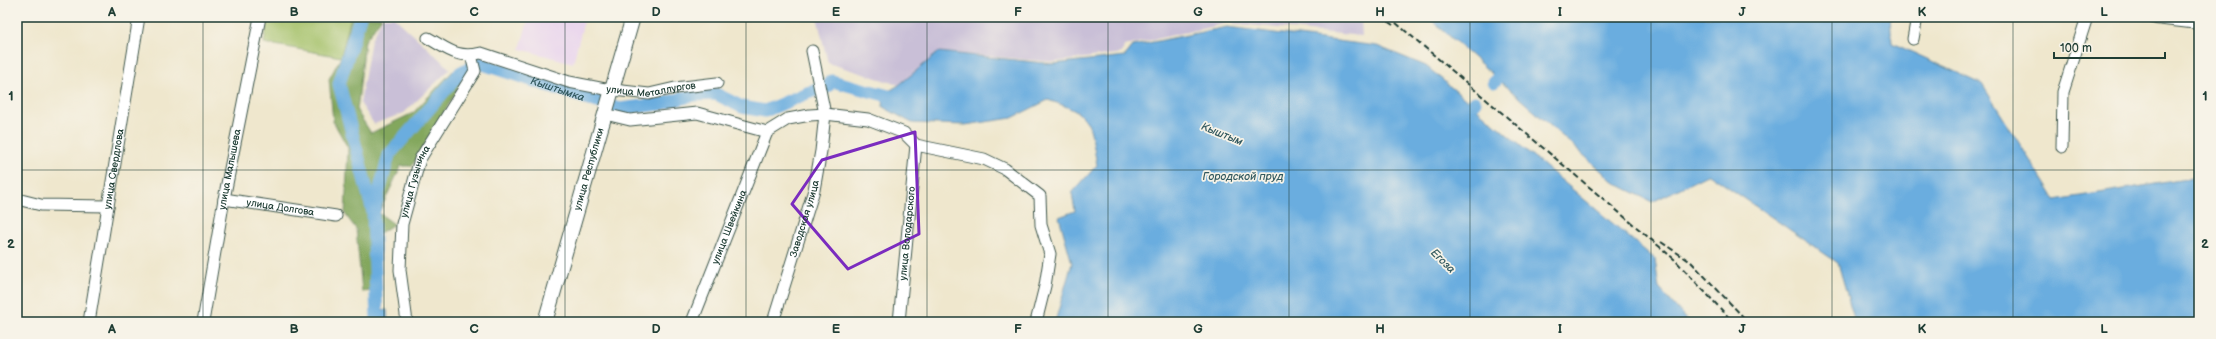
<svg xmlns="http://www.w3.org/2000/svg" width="2216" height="339" font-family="'Balsamiq Sans',sans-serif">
  <rect width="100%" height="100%" fill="#f7f3e8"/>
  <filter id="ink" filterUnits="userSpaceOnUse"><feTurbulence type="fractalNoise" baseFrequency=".025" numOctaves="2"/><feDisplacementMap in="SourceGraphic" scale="8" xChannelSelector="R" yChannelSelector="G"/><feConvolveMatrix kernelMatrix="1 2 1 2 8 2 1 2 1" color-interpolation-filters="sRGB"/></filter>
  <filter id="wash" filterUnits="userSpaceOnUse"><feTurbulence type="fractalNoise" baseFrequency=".012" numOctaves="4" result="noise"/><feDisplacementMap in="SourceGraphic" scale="16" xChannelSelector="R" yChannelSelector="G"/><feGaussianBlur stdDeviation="0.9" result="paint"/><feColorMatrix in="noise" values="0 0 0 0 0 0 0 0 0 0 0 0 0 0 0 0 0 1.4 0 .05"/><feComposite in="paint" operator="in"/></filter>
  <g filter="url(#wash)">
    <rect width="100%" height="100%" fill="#efe7cd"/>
    <path fill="#e8d2ee" d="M529,17H585L573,63L520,49Z"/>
    <g fill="#c9bfd7">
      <path d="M383,17H394L450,69L404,113L374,124L360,103L371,40Z"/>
      <path d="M817,17H1361L1362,36L1228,23L1124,46L1122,53L1054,62L939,52L899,85L828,63Z"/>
    </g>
    <path fill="#a4c169" stroke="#627f4e" d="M268,17H351L341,57L264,43Z"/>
    <path fill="#83a75d" stroke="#517248" d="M351,17H382L365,41L357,111L371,133L413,113L453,71L462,82L412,166H401L379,213L394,224L369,240L373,291L362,292L356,229L345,214L348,148L333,121L329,79L341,57Z"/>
    <g fill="#6aaddf" stroke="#44758a">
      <path d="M1428,17H1890L1892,43L1982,84L2055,200L2199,177V322H1855L1838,263L1709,174L1652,202L1615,183Z"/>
      <path d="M1227,27L1377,46L1426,66L1655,259L1659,288L1689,322H1055L1072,263L1059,217L1075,211L1072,193L1097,165C1089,121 1094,115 1048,100L1012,118L965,125L912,123L883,107L884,94L899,85L939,52L1053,64L1125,56L1133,46Z"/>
      <path d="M372,307L387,310L388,322H372Z"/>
    </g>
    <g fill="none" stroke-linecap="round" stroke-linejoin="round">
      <g stroke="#6aaddf" stroke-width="13">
        <path d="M360,17L339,84L373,212"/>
        <path d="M1494,82L1509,65"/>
        <path d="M1460,118L1475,102"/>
        <path id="s1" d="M377,322L373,214L389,155L461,72L480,63L619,109L661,104L694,95L716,94L742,107L765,111L807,93L827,87L832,81L900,99"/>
      </g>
    </g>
  </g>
  <g filter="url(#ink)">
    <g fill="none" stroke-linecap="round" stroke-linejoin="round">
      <g stroke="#3e564b" stroke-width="13">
        <g id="minor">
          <path id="s2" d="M428,38C448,49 457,59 481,53L569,82L605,89L649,94L675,88L717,83"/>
          <path d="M1913,39L1917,17"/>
          <path d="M605,114L630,120L697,113L767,132L788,119L810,115L825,114L868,119L904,133L916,145L984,159L1005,169L1040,196L1041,225L1050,254L1045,286L1036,322"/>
          <path d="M2062,147L2063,92L2087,17"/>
          <path d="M17,199L41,205L108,206"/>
          <path id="s3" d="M224,199L336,216"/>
          <path id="s4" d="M89,322L139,17"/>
          <path id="s5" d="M203,322L224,199L260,17"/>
          <path id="s6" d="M407,322L400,270L402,224L420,159L475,71L471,55"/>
          <path id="s7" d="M692,322L767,132"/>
          <path id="s8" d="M773,322L814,190L821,151L825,114L812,51"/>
          <path id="s9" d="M899,322L916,145"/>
        </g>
      </g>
      <g stroke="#3e564b" stroke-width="16">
        <g id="major">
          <path d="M2156,17L2199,22"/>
          <path id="s10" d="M545,322L633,17"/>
        </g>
      </g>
      <use href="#minor" stroke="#fff" stroke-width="11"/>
      <use href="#major" stroke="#fff" stroke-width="14"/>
      <g stroke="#1f3d34" stroke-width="2" stroke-dasharray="6 3" stroke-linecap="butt">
        <path d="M1381,17L1393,25"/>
        <path d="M1389,17L1674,259L1733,322"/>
        <path d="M1661,242L1691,262L1748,322"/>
      </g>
    </g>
  </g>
  <path fill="none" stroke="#7b2cbf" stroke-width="3" stroke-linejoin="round" d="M915,132L919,234L848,269L792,204L822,160Z"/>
  <path fill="none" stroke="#1f3d34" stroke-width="1" stroke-opacity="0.55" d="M203,17V322M384,17V322M565,17V322M746,17V322M927,17V322M1108,17V322M1289,17V322M1470,17V322M1651,17V322M1832,17V322M2013,17V322M17,170H2199"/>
  <g text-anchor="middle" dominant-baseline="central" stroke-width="3.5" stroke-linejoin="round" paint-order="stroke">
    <g font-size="10" fill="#1f3d34" stroke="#f7f3e8">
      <text stroke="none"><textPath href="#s2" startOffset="233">улица Металлургов</textPath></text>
      <text stroke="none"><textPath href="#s4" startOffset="155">улица Свердлова</textPath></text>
      <text stroke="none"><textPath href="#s5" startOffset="155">улица Малышева</textPath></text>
      <text stroke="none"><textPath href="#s10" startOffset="159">улица Республики</textPath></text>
      <text stroke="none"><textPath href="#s6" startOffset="143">улица Гузынина</textPath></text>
      <text stroke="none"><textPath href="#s3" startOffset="57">улица Долгова</textPath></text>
      <text stroke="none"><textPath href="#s8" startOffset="108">Заводская улица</textPath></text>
      <text stroke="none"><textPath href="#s7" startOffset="102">улица Швейкина</textPath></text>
      <text stroke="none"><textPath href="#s9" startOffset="89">улица Володарского</textPath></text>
    </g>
    <g font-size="11" font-style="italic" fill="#32595f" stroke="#f7f3e8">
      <text stroke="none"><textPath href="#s1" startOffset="382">Кыштымка</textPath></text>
      <text transform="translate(1222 134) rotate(22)">Кыштым</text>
      <text x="1243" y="176">Городской пруд</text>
      <text transform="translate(1443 261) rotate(45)">Егоза</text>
    </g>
  </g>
  <rect width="2216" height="339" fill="none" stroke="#f7f3e8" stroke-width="44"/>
  <path d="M2054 52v6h111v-6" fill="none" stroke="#1f3d34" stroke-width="2"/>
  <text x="2060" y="52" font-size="12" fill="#1f3d34" stroke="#f7f3e8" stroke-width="3" paint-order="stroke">100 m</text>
  <rect x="22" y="22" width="2172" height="295" fill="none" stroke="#1f3d34" stroke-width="1.5"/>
  <g font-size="13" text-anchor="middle" font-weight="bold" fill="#1f3d34">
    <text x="112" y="16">A</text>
    <text x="294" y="16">B</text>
    <text x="474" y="16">C</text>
    <text x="656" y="16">D</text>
    <text x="836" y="16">E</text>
    <text x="1018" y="16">F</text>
    <text x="1198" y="16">G</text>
    <text x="1380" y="16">H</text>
    <text x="1560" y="16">I</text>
    <text x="1742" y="16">J</text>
    <text x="1922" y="16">K</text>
    <text x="2104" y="16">L</text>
    <text x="11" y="100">1</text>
    <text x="2205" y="100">1</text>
    <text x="11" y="248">2</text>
    <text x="2205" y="248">2</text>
    <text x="112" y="333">A</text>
    <text x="294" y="333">B</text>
    <text x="474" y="333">C</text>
    <text x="656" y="333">D</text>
    <text x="836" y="333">E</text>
    <text x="1018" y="333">F</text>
    <text x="1198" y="333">G</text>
    <text x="1380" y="333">H</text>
    <text x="1560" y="333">I</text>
    <text x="1742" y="333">J</text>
    <text x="1922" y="333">K</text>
    <text x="2104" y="333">L</text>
  </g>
</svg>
